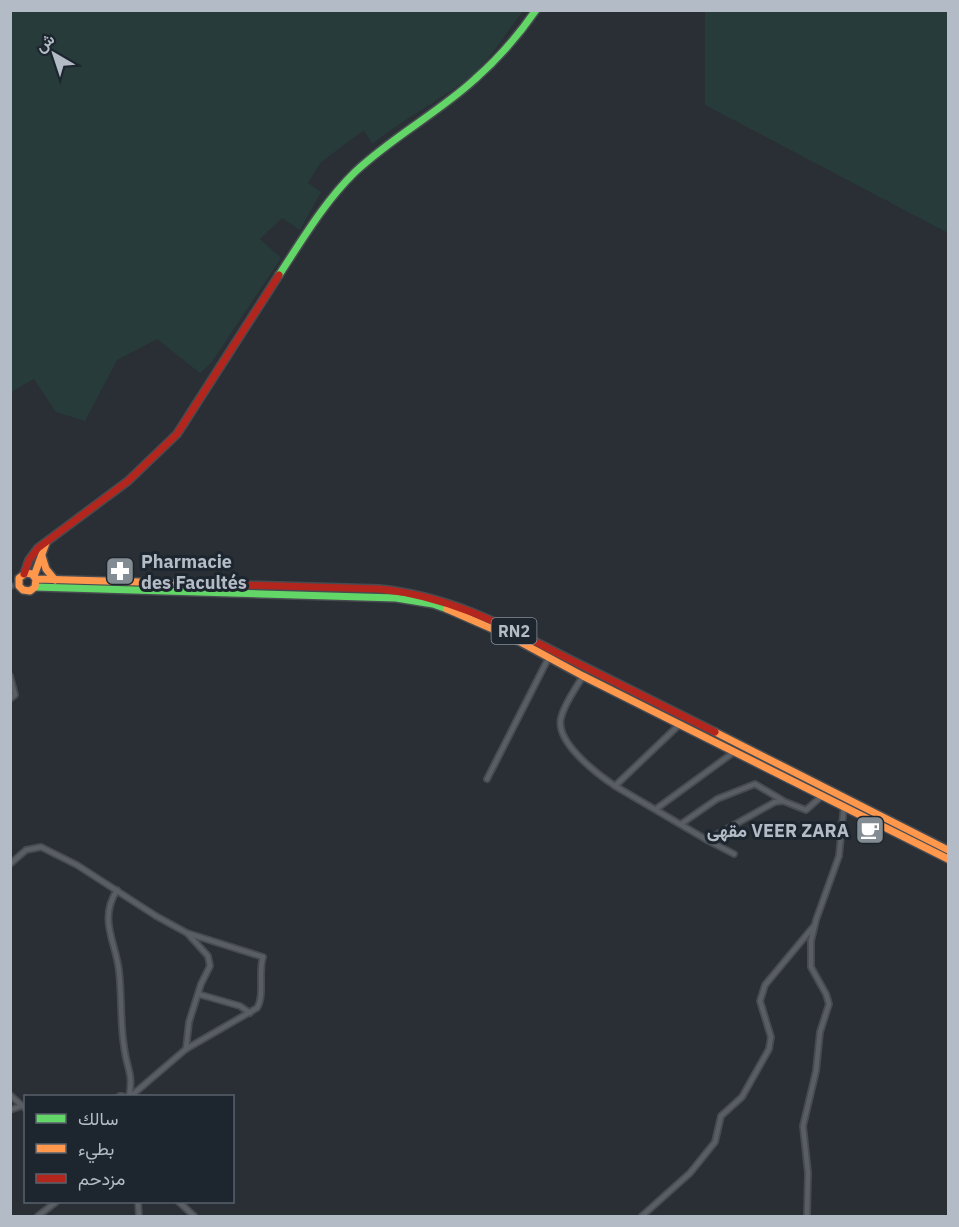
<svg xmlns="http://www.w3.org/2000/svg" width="959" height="1227" font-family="'IBM Plex Sans',Vazirmatn,sans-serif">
  <rect width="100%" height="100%" fill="#292f35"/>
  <g fill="#273b3b">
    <path d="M11,10H523V11C510,27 489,61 475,73C442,99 405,118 372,144L364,130L321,162L308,183L321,192L300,230L282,218L260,239L281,258L211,363L200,373L157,339L117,360L85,421L56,412L34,379L11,392Z"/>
    <path d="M705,11H948V233L705,105Z"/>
  </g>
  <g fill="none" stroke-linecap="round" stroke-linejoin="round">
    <g stroke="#474b50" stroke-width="8">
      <g id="street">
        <path d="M10,587L11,586"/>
        <path d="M10,676L15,695L10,699"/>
        <path d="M583,676C576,688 564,704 561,718C555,742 597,774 615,786"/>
        <path d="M680,724L615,786L707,840L775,802L783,801L806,810L823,795"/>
        <path d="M487,779L549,657"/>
        <path d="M656,809L734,752"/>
        <path d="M681,824L717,799L755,784L782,800"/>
        <path d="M707,840L734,854"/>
        <path d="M10,864L26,850L41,847L77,865L156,916L187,933L263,957C258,973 265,995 257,1008L186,1049L131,1096"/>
        <path d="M117,890C98,920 116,942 119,971C122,996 120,1022 124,1046C126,1067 134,1074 129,1096"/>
        <path d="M198,994L240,1006L250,1013"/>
        <path d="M186,1049L189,1022L201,984L210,966L208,956L188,934"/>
        <path d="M10,1095L26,1109"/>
        <path d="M120,1096H122"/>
        <path d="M10,1110L21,1106"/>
        <path d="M138,1202L139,1216"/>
        <path d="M179,1202L194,1216"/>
        <path d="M38,1216L56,1202"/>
        <path d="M642,1216L690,1173L715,1142L721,1116L742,1097L769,1049L771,1037L760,1001L765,985L814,926"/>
        <path d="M807,1216L808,1173L803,1126L816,1071L820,1032L829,1004L826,994L811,967V941L816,920L839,856L844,806"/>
      </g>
    </g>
    <g stroke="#474b50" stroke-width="10">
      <g id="fast">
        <path d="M279,275C302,240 325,201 355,172C392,137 438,113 475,79C499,58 518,36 536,10"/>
        <path d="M35,587L396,598L433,604L447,609"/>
      </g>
    </g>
    <g stroke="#474b50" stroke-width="10">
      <g id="slow">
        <path d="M42,556L46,569L55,580"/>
        <path d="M34,576L46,543"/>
        <path d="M36,579L35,587L30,591L23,590L19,586V578L26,573L32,574L36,579L243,585"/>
        <path d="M447,609L511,637L583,676L948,859"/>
        <path d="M715,732L948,850"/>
      </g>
    </g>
    <g stroke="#474b50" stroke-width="10">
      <g id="jam">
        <path d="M24,574L29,560L38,548L128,481L177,434L279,275"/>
        <path d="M243,585L379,589C450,596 505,626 567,658C616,683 666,707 715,732"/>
      </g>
    </g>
    <use href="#street" stroke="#585e63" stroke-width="4.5"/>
    <use href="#fast" stroke="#63d668" stroke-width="7"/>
    <use href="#slow" stroke="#ff974d" stroke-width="7"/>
    <use href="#jam" stroke="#b3261e" stroke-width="7"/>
  </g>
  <defs>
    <g id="pharmacy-square" transform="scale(1.5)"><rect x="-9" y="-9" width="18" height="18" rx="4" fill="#838b93" stroke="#1d262f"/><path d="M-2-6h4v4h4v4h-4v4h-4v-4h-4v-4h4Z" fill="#fff"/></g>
    <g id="cafe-square" transform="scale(1.5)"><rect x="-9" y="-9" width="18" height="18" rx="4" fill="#838b93" stroke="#1d262f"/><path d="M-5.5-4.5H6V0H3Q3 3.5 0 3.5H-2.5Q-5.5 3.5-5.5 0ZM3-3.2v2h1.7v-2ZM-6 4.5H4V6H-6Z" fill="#fff"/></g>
  </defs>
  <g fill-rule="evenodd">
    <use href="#pharmacy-square" x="120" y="571"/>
    <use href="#cafe-square" x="870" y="830"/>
  </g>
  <g text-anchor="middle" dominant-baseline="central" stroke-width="6" stroke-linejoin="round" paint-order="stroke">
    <rect fill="#1d262f" stroke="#868f99" stroke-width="1.5" x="491.5" y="618" width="45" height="26" rx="4.5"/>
    <g font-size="16" font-weight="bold" fill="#b3bcc6">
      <text x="514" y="631">RN2</text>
    </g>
    <g font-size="18" font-weight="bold" fill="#b3bcc6" stroke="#1d262f" text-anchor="start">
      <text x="141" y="561">Pharmacie<tspan x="141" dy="21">des Facultés</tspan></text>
      <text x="849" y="830" text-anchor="end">مقهى VEER ZARA</text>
    </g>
  </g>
  <rect width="959" height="1227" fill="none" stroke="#b3bcc6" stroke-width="24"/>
  <rect x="24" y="1095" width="210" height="108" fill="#1d262f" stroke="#59626b" stroke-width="1.5"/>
  <rect x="36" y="1114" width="30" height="9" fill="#63d668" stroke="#59626b" stroke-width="1.5"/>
  <text x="78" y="1125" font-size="18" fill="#b3bcc6">سالك</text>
  <rect x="36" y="1144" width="30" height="9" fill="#ff974d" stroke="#59626b" stroke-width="1.5"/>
  <text x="78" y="1155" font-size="18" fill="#b3bcc6">بطيء</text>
  <rect x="36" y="1174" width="30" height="9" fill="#b3261e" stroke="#59626b" stroke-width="1.5"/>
  <text x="78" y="1185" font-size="18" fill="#b3bcc6">مزدحم</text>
  <g transform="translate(54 54) rotate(321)" stroke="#1d262f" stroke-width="4.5" paint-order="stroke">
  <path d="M0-4.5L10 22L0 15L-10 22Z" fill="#b3bcc6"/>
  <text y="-9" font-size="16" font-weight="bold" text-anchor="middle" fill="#b3bcc6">ش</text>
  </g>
</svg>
